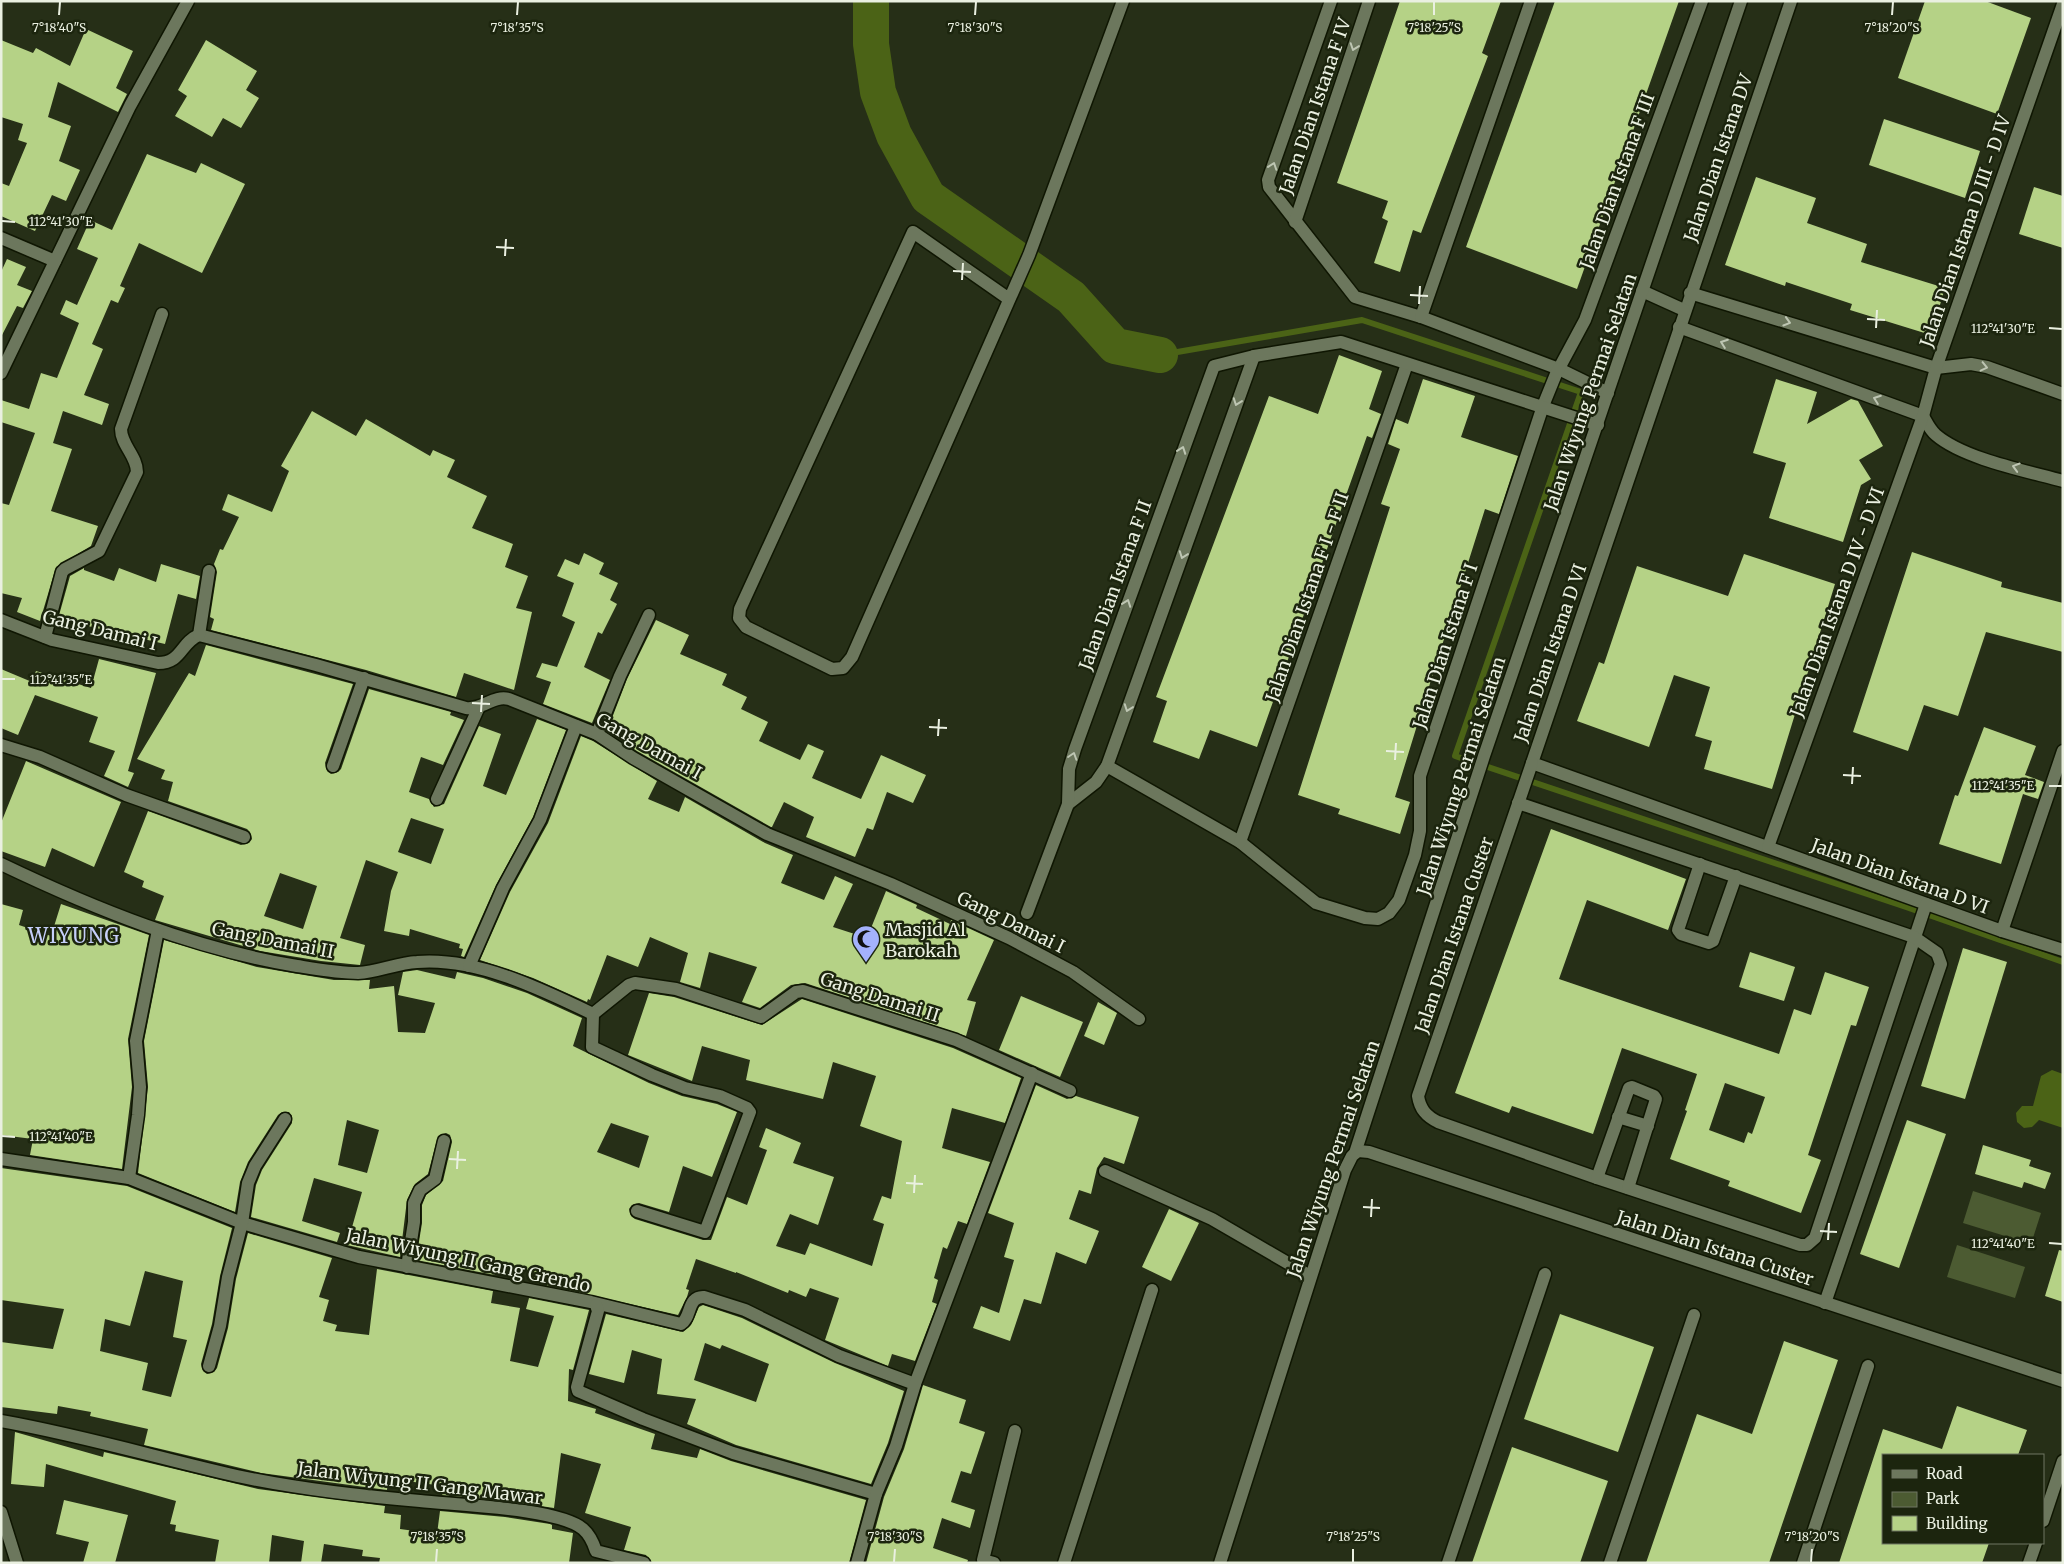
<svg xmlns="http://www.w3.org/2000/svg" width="2064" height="1564" font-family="Merriweather,serif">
  <rect width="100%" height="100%" fill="#262f17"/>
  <g fill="#4c5b32">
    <path d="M1973,1191L2041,1213L2031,1244L1963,1223Z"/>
    <path d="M1957,1245L2025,1267L2015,1298L1947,1277Z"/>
  </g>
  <path fill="#4b6316" d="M2052,1070L2063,1074V1128L2039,1120L2032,1127L2024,1128L2017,1122L2016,1113L2022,1106H2033L2041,1076Z"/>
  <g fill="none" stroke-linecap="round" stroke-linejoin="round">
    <path stroke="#4b6316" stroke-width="6" d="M1160,355L1362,320L1581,392L1455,756L1906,907L2063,962"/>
    <path stroke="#4b6316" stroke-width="36" d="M871,1V44L878,92L894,135L928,197L1071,297L1115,346L1160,355"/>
  </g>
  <g fill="#b5d286" fill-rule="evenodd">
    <path d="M1400,1H1501L1482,53L1488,56L1421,233L1413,230L1400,272L1374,263L1388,221L1382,218L1388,201L1337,183Z"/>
    <path d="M1555,1H1679L1577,289L1466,247Z"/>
    <path d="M1925,1H1985L2031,18L1997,114L1898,78Z"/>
    <path d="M86,29L133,51L116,88L127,94L118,112L58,82L48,117L71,126L59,161L80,170L66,201L52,195L35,231L1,216V183L9,186L27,143L18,140L23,124L1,117V40L33,53L36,48L70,66Z"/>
    <path d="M206,40L257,71L246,90L259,98L241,128L223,118L212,137L175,116L187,96L178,90Z"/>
    <path d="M1884,119L1980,151L1965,198L1869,165Z"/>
    <path d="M147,154L196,173L201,163L245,184L202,273L139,243L120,286L125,288L118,303L111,300L92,344L103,349L84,395L109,404L102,425L63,411L53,443L72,449L51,511L98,526L91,546L56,567L40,621L17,612L22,598L1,593V503L9,505L35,433L1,422V400L29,409L41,373L57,378L79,323L60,314L66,300L77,305L98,258L77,249L90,220L112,230Z"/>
    <path d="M1756,177L1816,198L1807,223L1867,244L1861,262L1945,288L1931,335L1850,310L1852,304L1786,282L1785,286L1725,265Z"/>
    <path d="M2034,187L2063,196V248L2019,234Z"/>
    <path d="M7,259L26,267L17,285L32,291L23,308L17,306L1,337V272Z"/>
    <path d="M1339,355L1382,371L1369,409L1381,414L1372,438L1367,436L1257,747L1210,730L1199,759L1153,742L1167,701L1156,697L1269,396L1318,414Z"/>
    <path d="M1423,379L1475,396L1461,437L1518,456L1499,514L1485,509L1427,693L1395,797L1410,802L1400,834L1338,814L1340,809L1298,795L1390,507L1381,504L1400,449L1388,444L1396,419L1408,424Z"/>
    <path d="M1776,379L1817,392L1807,424L1851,399L1858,401L1883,446L1859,460L1871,479L1861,485L1843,542L1769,518L1786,463L1753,453Z"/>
    <path d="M312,411L356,436L366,419L430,456L433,450L455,460L447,477L487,496L472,528L513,544L505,567L528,576L516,608L532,612L514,690L464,673L456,697L366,670L211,630L214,619L210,617L217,572L214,564L220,549L223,550L239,517L222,510L228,494L272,512L289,471L281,466Z"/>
    <path d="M1912,552L2002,582L2001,587L2063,603V652L1986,632L1958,716L1924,705L1908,751L1853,732Z"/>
    <path d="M584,553L604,563L599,574L618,583L610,600L617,604L602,634L598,632L584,667L610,680L592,723L543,704L551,682L536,677L542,663L557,667L575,622L562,616L574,583L557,576L565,559L579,565Z"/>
    <path d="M1744,554L1835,584L1772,789L1704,769L1712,741L1695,736L1710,687L1674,675L1649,747L1577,721L1599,662L1604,664L1637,566L1728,596Z"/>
    <path d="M161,564L200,576L196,599L178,594L165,644L58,619L56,626L70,576L84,568V570L114,581L119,568L156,582Z"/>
    <path d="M656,620L689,635L680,654L727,674L722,685L747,697L741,709L768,722L759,741L800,760L808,744L824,751L812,778L861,799L881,755L926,775L913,803L887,792L873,830L867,828L855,857L806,837L814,817L784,802L772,827H771L637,751L607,731L627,679Z"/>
    <path d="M206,645L353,684L325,763L327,771L331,774L338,772L341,769L369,689L451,712L450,715L464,720L443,765L421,757L409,792L429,799L434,807L444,804L479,726L501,734L483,786L506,795L537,719L566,730L533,817L496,885L464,957L461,956L463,949L459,948L460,944L410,929L409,936L384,931L391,891L398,872L366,860L340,938L365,945L360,965L321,961L260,951L155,920L164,896L142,887L144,881L124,872L148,811L241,845L249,843L252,839L250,832L247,829L168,801L173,782L161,779L165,770L137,759L189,673L195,676ZM411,818L444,829L431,864L398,852ZM280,873L317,886L303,929L264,916Z"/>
    <path d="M99,659L156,673L128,771L134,773L128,787L104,776L115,751L89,742L98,717L35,695L18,735L1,728V669L32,682L36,671L91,688Z"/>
    <path d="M1984,727L2036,746L2025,775L2044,782L2038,799L2023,794L2001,864L1939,844L1955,795L1958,796Z"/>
    <path d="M581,736L593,741L657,781L648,799L679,812L685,797L765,843L793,855L781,883L824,900L835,876L853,884L833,927L867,938L886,891L917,905L916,908L950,924L951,920L994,940L967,1000L976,1002L966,1036L805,983L791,985L760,1008L742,1002L757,967L709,952L700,988L680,982L688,953L650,937L638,967L607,955L590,1000L588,999L587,1002L533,978L480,960L510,892L548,823Z"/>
    <path d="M26,761L121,802L94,867L52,848L45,867L1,851V823Z"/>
    <path d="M1551,829L1686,879L1668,930L1587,900L1559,979L1779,1054L1794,1009L1811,1015L1825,972L1869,987L1856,1026L1851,1025L1808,1155L1821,1160L1801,1213L1728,1186L1730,1181L1670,1159L1687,1111L1685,1110L1697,1074L1622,1048L1593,1134L1512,1106L1509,1113L1455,1093ZM1725,1083L1765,1097L1752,1134L1748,1132L1744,1143L1709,1130Z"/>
    <path d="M1,904L23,910L19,925L51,936L61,904L149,935L128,1039L132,1087L122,1169L30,1155L33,1139L1,1135Z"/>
    <path d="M164,940L257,967L334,980H370L369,989L394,986L398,1032L425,1033L435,1003L398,995L403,972L417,970L455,979L457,972L483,978L527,993L582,1018L573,1046L649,1083L682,1096L717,1104L737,1112L712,1177L683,1166L669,1212L639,1203L632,1205L629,1209L631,1216L635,1219L703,1240H711L727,1197L747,1205L767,1150L759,1147L766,1128L801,1143L793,1163L834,1177L818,1225L790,1214L776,1246L805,1255L810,1243L872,1266L884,1224L873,1220L882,1196L891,1199L902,1141L860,1126L876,1076L833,1062L823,1099L746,1080L750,1060L702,1046L692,1081L628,1055L649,993L674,997L762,1025L802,999L953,1048L1021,1078L1005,1123L952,1108L942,1148L990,1162L967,1224L958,1221L947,1249L943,1247L934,1278L938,1280L932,1302L937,1304L915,1361L892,1354L888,1366L825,1340L839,1298L810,1288L806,1297L789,1290L788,1293L736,1272V1273L696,1259L686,1289L689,1290L687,1297L678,1315L533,1282L535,1273L498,1260L495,1275L416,1260L422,1223V1205L426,1195L443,1181L452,1142L450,1135L446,1133L438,1136L428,1174L415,1184L407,1200L400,1257L347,1245L362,1192L314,1178L302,1221L340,1233L337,1242L251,1217L256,1185L262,1170L292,1123V1116L289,1112H282L278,1115L248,1162L240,1182L235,1212L138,1173L148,1087L144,1041ZM347,1120L379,1130L367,1173L338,1165ZM611,1123L649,1136L639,1168L597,1152Z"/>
    <path d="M1963,948L2007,962L1965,1099L1921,1086Z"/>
    <path d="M1750,952L1795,967L1784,1001L1739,987Z"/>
    <path d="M1021,996L1083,1022L1060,1077L999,1050Z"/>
    <path d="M1098,1002L1117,1013L1104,1045L1084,1036Z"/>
    <path d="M1036,1085L1067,1099L1076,1096L1139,1117L1124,1164L1104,1157L1097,1168L1091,1194L1079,1190L1069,1219L1099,1231L1086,1264L1056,1252L1041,1304L1024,1299L1010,1341L973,1328L981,1306L999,1313L1014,1260L1004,1257L1014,1223L988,1213Z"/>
    <path d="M1907,1120L1946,1134L1899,1268L1860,1254Z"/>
    <path d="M1983,1145L2031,1160L2029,1166L2051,1173L2045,1189L2024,1182L2022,1188L1975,1174Z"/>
    <path d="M1,1168L127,1186L232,1228L220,1276L212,1324L201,1364L203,1371L207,1374L214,1372L217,1368L228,1328L236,1279L248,1233L332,1258L319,1297L329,1300L323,1321L337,1325L335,1331L369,1335L377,1269L493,1291L491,1303L520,1308L510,1361L538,1367L554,1316L526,1309L529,1298L589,1310L573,1370L569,1369L568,1401L596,1409L595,1413L655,1434L651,1449L697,1458L700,1449L731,1461L866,1500L849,1563H652L646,1555L624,1550L631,1527L585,1513L601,1464L561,1453L554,1508L506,1501L442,1495L443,1486L414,1482L388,1479L387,1490L261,1473L144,1445L148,1429L90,1416L91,1412L58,1406L57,1414L1,1407V1342L53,1349L64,1309L1,1300ZM145,1271L183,1281L173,1337L187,1340L171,1397L142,1390L148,1363L100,1351L105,1319L130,1326Z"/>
    <path d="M1169,1209L1199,1223L1171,1281L1142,1267Z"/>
    <path d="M2059,1250L2063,1251V1302L2045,1296Z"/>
    <path d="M703,1305L742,1318L835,1363L904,1391L888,1443L871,1484L736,1445L687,1424L696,1399L657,1394L662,1359L632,1350L624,1383L589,1374L606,1314L683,1332L691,1325L699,1307ZM705,1343L720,1349L722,1345L769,1364L756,1402L694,1380Z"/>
    <path d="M1560,1314L1654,1347L1618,1452L1524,1419Z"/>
    <path d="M1784,1341L1838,1360L1769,1563H1646L1697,1414L1752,1434Z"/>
    <path d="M923,1385L966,1400L959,1423L985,1432L971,1474L961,1471L951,1502L975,1510L970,1528L942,1518L933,1548L968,1560L967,1563H866L884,1497L904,1449Z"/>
    <path d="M1957,1406L2027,1430L2018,1455H1883V1543H1989L1982,1563H1839L1883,1429L1942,1449Z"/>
    <path d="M15,1432L103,1457L104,1452L258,1489L385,1506L384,1513L401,1515L400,1529L437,1534L440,1511L505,1517L550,1524L552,1525V1529L573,1533L569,1563H379L380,1558L362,1556L363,1550L324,1544L321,1563H301L304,1541L272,1535L269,1563H215L219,1540L175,1531L176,1525L170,1524L176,1501L46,1464L44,1487L11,1484Z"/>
    <path d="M1512,1447L1608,1481L1580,1563H1472Z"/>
    <path d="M64,1500L128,1515L115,1563H83L89,1542L56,1534Z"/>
  </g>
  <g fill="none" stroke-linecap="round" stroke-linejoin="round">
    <g stroke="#0f1602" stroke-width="15">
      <g id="minor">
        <path d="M1331,1L1268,180L1269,187L1355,297L1421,317L1559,369L1608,393"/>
        <path d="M1791,1L1532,763L2002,931L2063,950"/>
        <path d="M1295,222L1369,1"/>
        <path d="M1,238L55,261"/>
        <path d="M1642,291L1684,310"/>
        <path d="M1690,293L1936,368L1971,364L1987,367L2063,394"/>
        <path d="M1009,299L913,232L740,609L739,618L746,627L832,669L843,668L852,657L1029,255L1123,1"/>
        <path d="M1421,317L1531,1"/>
        <path d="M1679,327L1923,416"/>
        <path d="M1,373L130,106L188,1"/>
        <path d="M1923,416C1927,423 1930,430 1936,435C1964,459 2027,471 2063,481"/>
        <path d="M1,620L52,640L158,663C182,663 180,643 199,635L316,665L466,708C483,710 493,695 509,699L597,734L633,758L767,834L891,884L1009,938L1073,972L1139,1019"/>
        <path d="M199,635L209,571"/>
        <path d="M45,637L62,572L65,569L99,551L137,472C137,456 121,445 121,429L162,314"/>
        <path d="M597,734L620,676L649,615"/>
        <path d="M1,745L40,757L126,795L244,837"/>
        <path d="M1532,763L1418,1096C1420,1109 1426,1116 1438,1122L1597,1178L1800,1245H1807L1815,1238L1926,904"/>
        <path d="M333,766L364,678"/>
        <path d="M1107,766L1240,842L1316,903L1365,918L1378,919L1389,913L1399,900L1415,855L1420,831V776L1543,406L1556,374L1585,320L1702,1"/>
        <path d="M437,799L478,709"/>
        <path d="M1518,803L1914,937L1937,953L1941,964L1825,1303"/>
        <path d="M1068,804L1096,782L1107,766L1254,356"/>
        <path d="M1240,842L1407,364"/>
        <path d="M1768,847L1923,416L1936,368L2063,4"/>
        <path d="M1,864C95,909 194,949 297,966C316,969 339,973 358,973C378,972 397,963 417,962C476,957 541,989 593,1014L629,985L635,983L676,989L761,1017L796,992L803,991L956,1040L1070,1091"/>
        <path d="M1700,864L1678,930L1681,934L1709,943L1713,941L1736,876"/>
        <path d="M1027,913L1068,804L1069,769L1075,749L1214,366L1254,356L1341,342L1598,425"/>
        <path d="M2002,931L2063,751"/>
        <path d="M469,966L503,888L540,820L576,726"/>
        <path d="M593,1014L592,1047L652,1075L685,1088L720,1096L747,1108L750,1112L705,1232L637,1211"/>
        <path d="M1618,1117L1648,1126"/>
        <path d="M1355,1153L1484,756L1741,1"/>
        <path d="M1,1159L129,1178L242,1223L359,1257L591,1302L681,1324C692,1317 687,1296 704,1297L745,1310L839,1356L915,1384"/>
        <path d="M1105,1171L1212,1219L1310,1276"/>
        <path d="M129,1178L138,1115L140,1087L136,1041L158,930"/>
        <path d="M1597,1178L1629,1088L1632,1087L1654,1096L1656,1099L1628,1188"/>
        <path d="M407,1267L414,1222V1203L420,1190L435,1179L444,1141"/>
        <path d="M596,1305L598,1311L577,1387L578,1391L643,1419L733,1453L876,1494"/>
        <path d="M209,1366L220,1326L228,1277L242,1223L248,1183L255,1166L285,1119"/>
        <path d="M1,1421C81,1435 158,1458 237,1476C298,1489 358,1496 420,1501C456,1505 558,1508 583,1529C590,1535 593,1542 596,1551L644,1563"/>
        <path d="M1,1512L17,1563"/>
        <path d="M2043,1521L2063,1461"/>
        <path d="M857,1563L876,1494L896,1446L915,1384L1032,1073"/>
        <path d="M994,1563L983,1560L1015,1431"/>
        <path d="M1064,1563L1152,1290"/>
        <path d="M1448,1563L1545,1274"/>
        <path d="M1610,1563L1694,1315"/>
        <path d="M1803,1563L1868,1366"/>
        <path d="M2029,1563L2036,1543"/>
      </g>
    </g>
    <g stroke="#0f1602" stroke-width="15">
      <path id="tertiary" d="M1220,1563L1345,1170L1352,1156L1358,1151L1369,1152L2063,1381"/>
    </g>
    <use href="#minor" stroke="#6c775d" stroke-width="12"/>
    <use href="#tertiary" stroke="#6c775d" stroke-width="12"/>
  </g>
  <defs><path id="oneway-chevron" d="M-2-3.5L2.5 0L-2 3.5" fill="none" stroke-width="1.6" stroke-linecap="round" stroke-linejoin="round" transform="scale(1.25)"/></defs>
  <g stroke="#bec6b3">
    <use href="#oneway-chevron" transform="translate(1354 47) rotate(109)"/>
    <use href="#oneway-chevron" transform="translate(1273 166) rotate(-71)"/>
    <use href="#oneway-chevron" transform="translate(1787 322) rotate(17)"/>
    <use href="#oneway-chevron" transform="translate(1724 343) rotate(-160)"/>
    <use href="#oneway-chevron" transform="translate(1984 367) rotate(13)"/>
    <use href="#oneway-chevron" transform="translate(1877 399) rotate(-160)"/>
    <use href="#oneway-chevron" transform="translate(1237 402) rotate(110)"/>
    <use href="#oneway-chevron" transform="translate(1182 450) rotate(-70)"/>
    <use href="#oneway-chevron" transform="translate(2016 467) rotate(-164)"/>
    <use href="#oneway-chevron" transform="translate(1183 555) rotate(110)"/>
    <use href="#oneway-chevron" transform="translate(1127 603) rotate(-70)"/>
    <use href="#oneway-chevron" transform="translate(1128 708) rotate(110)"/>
    <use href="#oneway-chevron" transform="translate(1073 756) rotate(-72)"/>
  </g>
  <path fill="none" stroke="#eaf0e1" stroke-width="2" d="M59,15L60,2M517,15L518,2M975,15L976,2M1434,15V2M1892,15L1893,2M2,221L15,222M496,247L514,248M505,256L506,239M953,271L971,272M962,280L963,263M1410,295L1428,296M1419,304L1420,286M1867,319L1885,320M1876,328L1877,310M2049,328L2062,329M2,679H15M472,703L490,704M481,712L482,695M929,727L947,728M938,736L939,719M1386,751L1404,752M1395,760L1396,743M1843,775L1861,776M1852,784L1853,767M2049,786H2062M2,1136L15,1137M449,1159L466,1160M457,1169L458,1151M906,1183L923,1184M914,1193L915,1175M1363,1207L1380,1208M1371,1217L1372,1199M1820,1231L1837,1232M1828,1240L1829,1223M2049,1243L2062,1244M436,1562L437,1549M894,1562L895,1549M1353,1562V1549M1811,1562L1812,1549"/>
  <defs>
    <g id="mosque-pin" transform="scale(1.4375)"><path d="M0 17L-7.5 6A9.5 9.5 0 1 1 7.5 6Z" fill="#a4b2fc" stroke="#1c250e"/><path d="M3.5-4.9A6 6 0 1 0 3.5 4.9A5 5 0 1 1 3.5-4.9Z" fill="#111"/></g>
  </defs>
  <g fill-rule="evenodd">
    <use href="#mosque-pin" x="866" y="939"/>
  </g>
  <g text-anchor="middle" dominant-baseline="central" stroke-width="5" stroke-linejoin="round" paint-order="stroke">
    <g font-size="18" fill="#eaf0e1" stroke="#1c250e">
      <text transform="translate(1315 106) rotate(-71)">Jalan Dian Istana F IV</text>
      <text transform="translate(1718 158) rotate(-71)">Jalan Dian Istana DV</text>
      <text transform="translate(1617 181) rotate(-70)">Jalan Dian Istana F III</text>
      <text transform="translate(1965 231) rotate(-71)">Jalan Dian Istana D III - D IV</text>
      <text transform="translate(1590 392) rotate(-71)">Jalan Wiyung Permai Selatan</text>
      <text transform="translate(1115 585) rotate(-70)">Jalan Dian Istana F II</text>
      <text transform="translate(1307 597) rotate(-71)">Jalan Dian Istana F I - F II</text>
      <text transform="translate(1837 602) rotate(-70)">Jalan Dian Istana D IV - D VI</text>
      <text transform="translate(100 630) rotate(14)">Gang Damai I</text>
      <text transform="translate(1445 646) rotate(-72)">Jalan Dian Istana F I</text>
      <text transform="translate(1550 653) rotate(-71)">Jalan Dian Istana D VI</text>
      <text transform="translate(649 746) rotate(29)">Gang Damai I</text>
      <text transform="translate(1461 776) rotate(-72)">Jalan Wiyung Permai Selatan</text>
      <text transform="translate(1900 876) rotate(20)">Jalan Dian Istana D VI</text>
      <text transform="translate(1011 922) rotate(26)">Gang Damai I</text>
      <text transform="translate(1454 935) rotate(-71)">Jalan Dian Istana Custer</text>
      <text transform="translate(273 940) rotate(11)">Gang Damai II</text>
      <text transform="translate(880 997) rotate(18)">Gang Damai II</text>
      <text transform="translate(1333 1159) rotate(-71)">Jalan Wiyung Permai Selatan</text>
      <text transform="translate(1715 1248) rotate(18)">Jalan Dian Istana Custer</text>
      <text transform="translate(468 1260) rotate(12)">Jalan Wiyung II Gang Grendo</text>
      <text transform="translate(420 1483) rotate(7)">Jalan Wiyung II Gang Mawar</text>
    </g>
    <g font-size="18" fill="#eaf0e1" stroke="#1c250e" text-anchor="start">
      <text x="885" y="929">Masjid Al<tspan x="885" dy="21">Barokah</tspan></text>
    </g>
    <g font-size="20" letter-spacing="1" fill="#c6cffa" stroke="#1c250e">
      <text x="74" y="935">WIYUNG</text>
    </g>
  </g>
  <g font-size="12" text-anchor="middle" fill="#eaf0e1" stroke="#1c250e" stroke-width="5" stroke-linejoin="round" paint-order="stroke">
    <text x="517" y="32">7°18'35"S</text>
    <text x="975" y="32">7°18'30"S</text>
    <text x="1434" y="32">7°18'25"S</text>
    <text x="1892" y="32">7°18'20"S</text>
    <text x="59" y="32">7°18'40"S</text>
    <text x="61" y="226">112°41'30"E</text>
    <text x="2003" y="333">112°41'30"E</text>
    <text x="61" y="684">112°41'35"E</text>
    <text x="2003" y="790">112°41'35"E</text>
    <text x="61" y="1141">112°41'40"E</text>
    <text x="2003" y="1248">112°41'40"E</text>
    <text x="437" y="1541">7°18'35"S</text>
    <text x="895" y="1541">7°18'30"S</text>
    <text x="1353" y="1541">7°18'25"S</text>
    <text x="1812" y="1541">7°18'20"S</text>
  </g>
  <rect width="2064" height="1564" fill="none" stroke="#eaf0e1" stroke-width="5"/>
  <rect x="1882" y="1454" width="162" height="90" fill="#1c250e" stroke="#6e7662"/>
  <rect x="1892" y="1470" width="25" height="8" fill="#6c775d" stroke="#6e7662"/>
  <text x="1926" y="1479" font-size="15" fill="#eaf0e1">Road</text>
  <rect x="1892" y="1492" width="25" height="15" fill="#4c5b32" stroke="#6e7662"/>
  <text x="1926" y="1504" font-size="15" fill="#eaf0e1">Park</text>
  <rect x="1892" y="1516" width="25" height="15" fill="#b5d286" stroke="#6e7662"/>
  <text x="1926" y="1529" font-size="15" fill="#eaf0e1">Building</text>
</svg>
